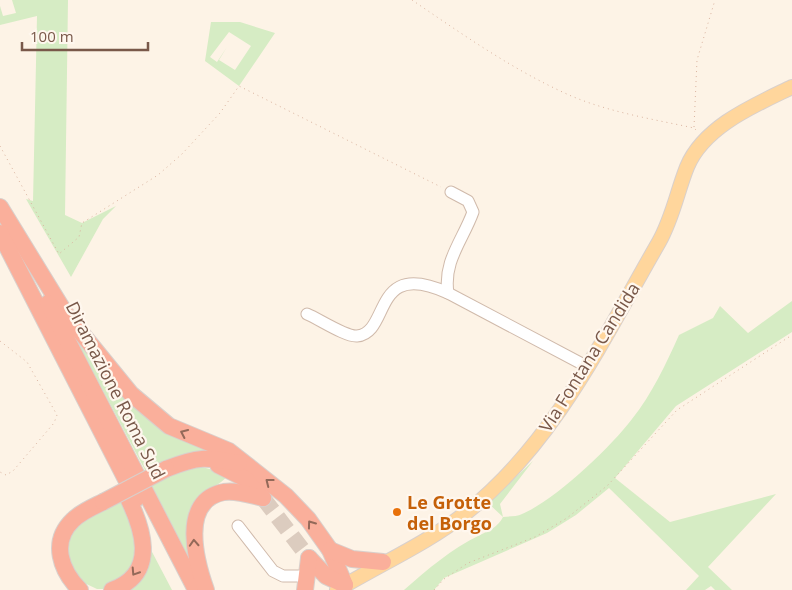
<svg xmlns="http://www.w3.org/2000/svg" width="792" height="590" font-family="'Open Sans',sans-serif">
  <rect width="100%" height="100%" fill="#fdf3e6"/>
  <g fill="#d6ecc4" fill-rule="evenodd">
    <path d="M12,0H68L65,215L82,223L116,206L103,219L71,277L26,199L33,201L37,16L0,25V6L3,16L16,13Z"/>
    <path d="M211,22H240L275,33L239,86L205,61ZM229,32L251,46L235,70L219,60L227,47L217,62L210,57Z"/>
    <path d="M792,301V332L676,406L615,478L670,522L776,494L708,567L732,590H715L711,586L705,590H686L699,576L609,488L576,515L547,533L444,578L434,590H404C428,569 451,549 480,535C490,530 498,527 503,517L488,503L533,461L500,504L503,517C509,516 517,517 522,514C554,501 611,447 632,419C652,394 666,364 679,335L713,318L720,306L748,333Z"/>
    <path d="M72,332L126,394L218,448L146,472Z"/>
    <path d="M202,467L221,472L226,477C222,484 208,488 201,496L189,558L151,484L179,469Z"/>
    <path d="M124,499L135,521L136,567L105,589H97L80,581L69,567L68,538L81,521Z"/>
    <path d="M151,549V550L172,590H130L134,586Z"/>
  </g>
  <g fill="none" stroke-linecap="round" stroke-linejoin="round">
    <path stroke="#dcccbf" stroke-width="16" stroke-dasharray="16 8" stroke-linecap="butt" d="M263,498L309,558"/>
    <g stroke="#d0baab" stroke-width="13">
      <g id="minor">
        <path d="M448,293C443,261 463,240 473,212L468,201L451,192"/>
        <path d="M307,314C319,319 346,337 357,336C391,333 371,258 448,293L586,366"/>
        <path d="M238,526L273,571L283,576H308"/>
      </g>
    </g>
    <g stroke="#d9d0cc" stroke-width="16">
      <path id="major" d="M337,590C380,564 428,543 467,512C555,442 604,337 659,242C673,217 677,192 687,167C704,126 755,105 792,87"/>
    </g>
    <g stroke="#d9d0cc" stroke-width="18">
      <g id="highway">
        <path d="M0,207L65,313L131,394L169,426L229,451L286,496L308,519L330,550L345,585"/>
        <path d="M0,233L136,499"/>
        <path d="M48,303L196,590"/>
        <path d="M218,465L244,478L263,498"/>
        <path d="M166,469C199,456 205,457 239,463"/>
        <path d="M330,550L352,559L383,562"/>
        <path d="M309,558L326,576L345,585"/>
        <path d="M80,590C61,571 50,542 73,520C81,512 93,507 103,502"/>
        <path d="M112,590C160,573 142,525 125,492"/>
        <path d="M206,590C196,562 179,500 224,492C237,490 250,495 263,498"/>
        <path d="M305,590L309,558"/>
      </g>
    </g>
    <g stroke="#dab39f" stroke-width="1" stroke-dasharray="1 4" stroke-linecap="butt">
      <path d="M412,0C462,34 513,70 569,95C608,112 652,119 694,128L698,132"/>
      <path d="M694,127L697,60L715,0"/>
      <path d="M0,146L59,254L79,237L82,223L158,175L182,154L220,113L239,86L441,187"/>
      <path d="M0,341L27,362L57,415L54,423L13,471L6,475L0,472"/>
      <path d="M434,590L444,579L468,563L535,537L567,518L608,485L677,410L792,335"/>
    </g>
    <use href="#minor" stroke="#fff" stroke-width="11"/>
    <use href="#major" stroke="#ffd69c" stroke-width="14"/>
    <use href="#highway" stroke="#faaf9b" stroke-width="16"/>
    <g stroke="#d9d0cc" stroke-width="18" stroke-linecap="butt">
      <path id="highway-bridge" d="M103,502L166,469"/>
    </g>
    <use href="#highway-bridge" stroke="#faaf9b" stroke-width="16"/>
  </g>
  <defs><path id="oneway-chevron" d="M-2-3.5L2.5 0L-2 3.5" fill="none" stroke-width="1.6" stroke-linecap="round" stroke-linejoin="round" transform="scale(1.25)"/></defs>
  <g stroke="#936959">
    <use href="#oneway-chevron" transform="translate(184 433) rotate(-155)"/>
    <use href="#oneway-chevron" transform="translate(269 482) rotate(-142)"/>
    <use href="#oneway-chevron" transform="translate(311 524) rotate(-126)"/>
    <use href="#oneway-chevron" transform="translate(194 543) rotate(-93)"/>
    <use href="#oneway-chevron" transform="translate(135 572) rotate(123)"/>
  </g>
  <circle fill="#e8710a" stroke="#fff7ee" stroke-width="2" cx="397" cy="512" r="5"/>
  <g text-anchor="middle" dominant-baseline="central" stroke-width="4.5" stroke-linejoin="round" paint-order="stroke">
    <g font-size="18" fill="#795849" stroke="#fff7ee">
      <text transform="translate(589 357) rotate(-58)">Via Fontana Candida</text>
      <text transform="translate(116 390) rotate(63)">Diramazione Roma Sud</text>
    </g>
    <g font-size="18" font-weight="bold" fill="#c56008" stroke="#fff7ee" text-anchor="start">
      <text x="407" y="502">Le Grotte<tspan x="407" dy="21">del Borgo</tspan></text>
    </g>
  </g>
  <path d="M22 42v8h126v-8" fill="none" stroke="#795849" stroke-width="2.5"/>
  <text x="30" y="42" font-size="15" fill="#795849" stroke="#fff7ee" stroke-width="4" paint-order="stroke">100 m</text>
</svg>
